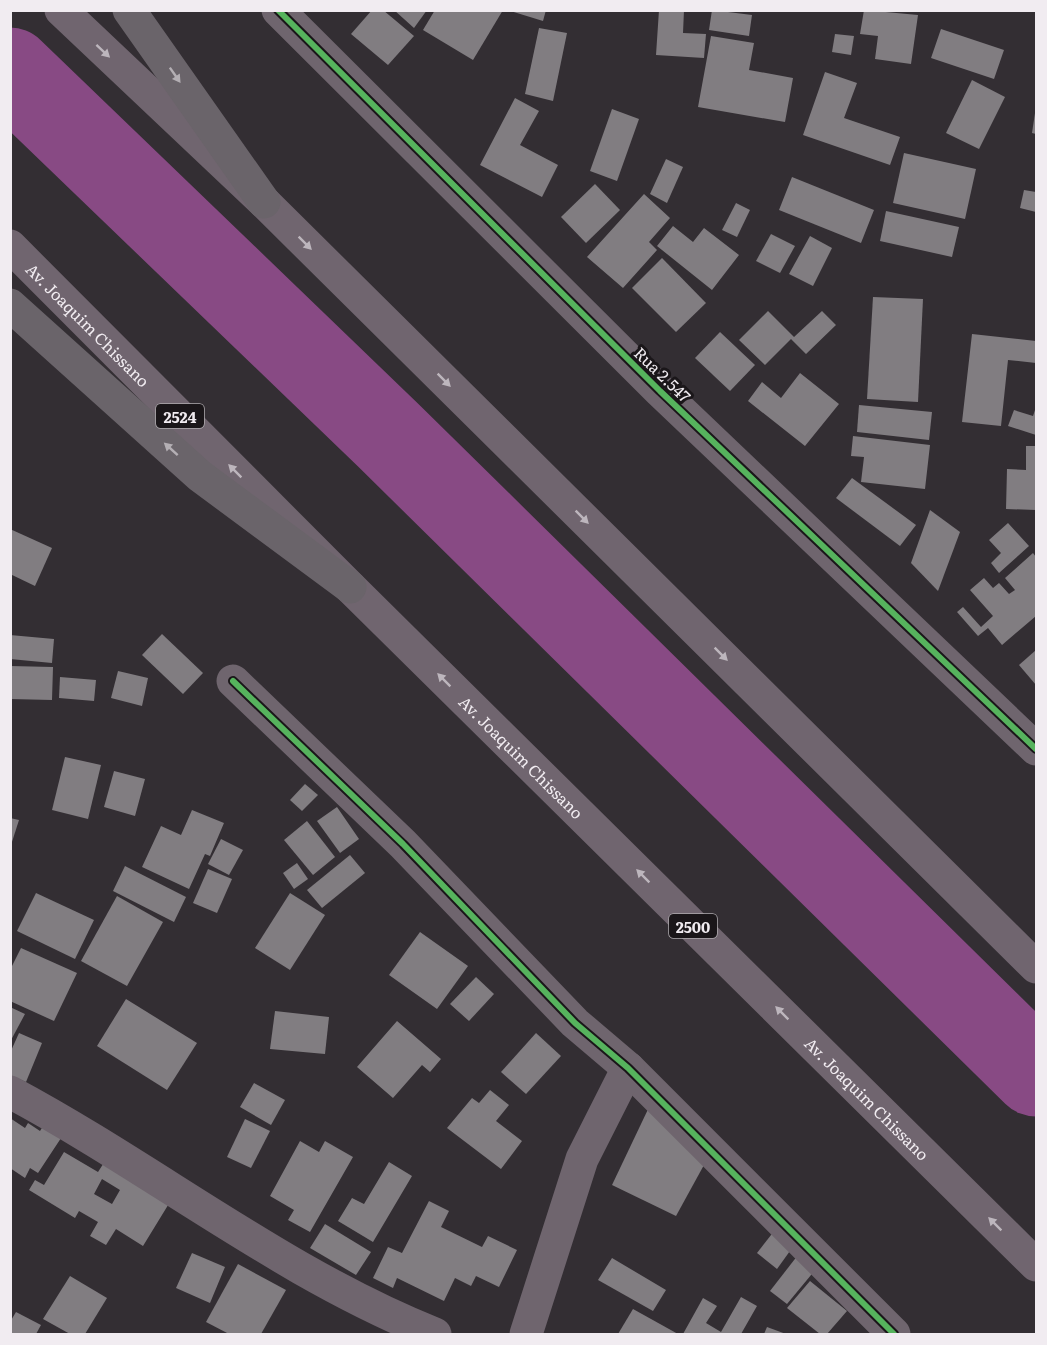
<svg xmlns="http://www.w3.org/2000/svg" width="1047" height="1345" font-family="Literata,serif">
  <rect width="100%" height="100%" fill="#332e33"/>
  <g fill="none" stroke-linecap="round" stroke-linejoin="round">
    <path stroke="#884a84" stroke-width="87" d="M10,71L388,435L1036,1073"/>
  </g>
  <g fill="#817d81" fill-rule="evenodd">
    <path d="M372,10H383L414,36L388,65L351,34Z"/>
    <path d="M394,10H427L414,28Z"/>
    <path d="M435,10H503L473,60L423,30Z"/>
    <path d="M507,10H546L543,21Z"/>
    <path d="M659,10H684L683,33L706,34L704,58L656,55Z"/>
    <path d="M712,10L752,15L749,36L709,30Z"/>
    <path d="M864,10L918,15L911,64L875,59L878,36L860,34Z"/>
    <path d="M539,28L567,33L553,101L525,94Z"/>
    <path d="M941,29L1004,50L994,79L931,58Z"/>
    <path d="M835,34L854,36L851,55L832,52Z"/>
    <path d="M711,36L754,43L749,70L793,78L785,122L698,107Z"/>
    <path d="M825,72L857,83L844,118L900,137L890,165L803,135Z"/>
    <path d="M972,80L1005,97L979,149L946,133Z"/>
    <path d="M515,98L539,111L520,145L558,165L542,197L480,165Z"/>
    <path d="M612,109L639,119L617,181L590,171Z"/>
    <path d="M1035,113H1036V134L1032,133Z"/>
    <path d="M904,153L976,169L965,219L893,203Z"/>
    <path d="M666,159L683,167L667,203L650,194Z"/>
    <path d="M792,177L874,210L861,243L779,210Z"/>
    <path d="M595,184L620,210L586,243L561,217Z"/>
    <path d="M1024,190L1036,192V212L1020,208Z"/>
    <path d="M644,194L670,218L649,242L657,250L623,288L587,257Z"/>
    <path d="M736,203L750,210L737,237L722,230Z"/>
    <path d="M886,211L959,227L952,257L880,241Z"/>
    <path d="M673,226L693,242L704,228L739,255L712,290L657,246Z"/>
    <path d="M771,234L795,246L780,273L756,261Z"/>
    <path d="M810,236L832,248L813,286L789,274Z"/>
    <path d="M662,258L706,303L676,332L632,288Z"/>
    <path d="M873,297L923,299L918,402L867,399Z"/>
    <path d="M768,311L794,337L822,311L836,325L806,354L791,339L765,365L739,340Z"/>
    <path d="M720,332L755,365L730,391L695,358Z"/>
    <path d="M972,334L1036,341V363L1008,360L1001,426L962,422Z"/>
    <path d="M800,373L839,404L805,446L748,401L762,382L781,398Z"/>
    <path d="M859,405L932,412L929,440L857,432Z"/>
    <path d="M1036,407V435L1008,426L1014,410L1033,416Z"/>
    <path d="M853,436L930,445L925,489L861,482L864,457L851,456Z"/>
    <path d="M1026,446H1036V510L1006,509L1007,469L1026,470Z"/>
    <path d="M852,478L916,525L900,546L836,498Z"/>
    <path d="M930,510L960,532L938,591L911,563Z"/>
    <path d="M1008,523L1029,546L999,573L991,563L1001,553L989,540Z"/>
    <path d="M10,529L52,548L35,586L10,574Z"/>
    <path d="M1033,553L1036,557V616L1002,645L988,628L978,636L957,612L963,607L981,627L993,616L970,590L984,578L993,588L999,583L1009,594L1015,590L1005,578Z"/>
    <path d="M162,634L203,673L183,694L142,655Z"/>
    <path d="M10,635L54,639L52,663L10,659Z"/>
    <path d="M1036,650V685L1019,665Z"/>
    <path d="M10,666L53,667L52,700L10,699Z"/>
    <path d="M118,671L148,678L142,706L111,698Z"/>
    <path d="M60,677L96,680L94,701L59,698Z"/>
    <path d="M65,757L101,765L88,819L52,810Z"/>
    <path d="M114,771L145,779L135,816L104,807Z"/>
    <path d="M305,784L318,795L302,811L290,800Z"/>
    <path d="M337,807L359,839L340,853L317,821Z"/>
    <path d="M192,810L224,823L210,856L205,854L189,889L142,867L161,826L181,835Z"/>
    <path d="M10,818L19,820L11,845H10Z"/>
    <path d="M307,821L335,857L313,875L284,840Z"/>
    <path d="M221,839L243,850L229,875L208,864Z"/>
    <path d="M350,855L365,873L322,908L307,890Z"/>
    <path d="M297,863L308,879L294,889L283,873Z"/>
    <path d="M125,866L186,897L174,922L113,891Z"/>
    <path d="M208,869L232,879L217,913L193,903Z"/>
    <path d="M36,893L94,920L75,959L17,931Z"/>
    <path d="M290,893L325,915L290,970L255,948Z"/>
    <path d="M117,896L163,922L127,986L81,961Z"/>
    <path d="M420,932L468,966L437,1009L389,975Z"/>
    <path d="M21,948L77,973L54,1021L10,1001V970Z"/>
    <path d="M476,977L494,994L469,1021L450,1004Z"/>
    <path d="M126,999L197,1043L167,1090L97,1046Z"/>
    <path d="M10,1007L25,1014L10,1042Z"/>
    <path d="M275,1011L329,1017L325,1054L270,1049Z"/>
    <path d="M397,1021L441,1059L430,1072L422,1065L393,1098L357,1067Z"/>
    <path d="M19,1033L42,1043L26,1082L10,1075V1053Z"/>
    <path d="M536,1033L561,1056L526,1094L501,1072Z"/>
    <path d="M254,1083L285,1100L271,1125L240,1107Z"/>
    <path d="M490,1090L509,1105L496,1121L522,1141L501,1169L447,1128L472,1098L479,1103Z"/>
    <path d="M651,1103L710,1154L676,1216L612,1185Z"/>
    <path d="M10,1118L25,1128L28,1123L40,1131L47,1120L65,1132L38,1173L30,1168L25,1178L10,1168Z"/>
    <path d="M245,1119L270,1131L251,1168L227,1157Z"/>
    <path d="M300,1141L319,1152L325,1141L353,1157L310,1232L288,1220L294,1210L270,1196Z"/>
    <path d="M64,1152L98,1172L107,1158L173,1197L143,1246L116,1229L106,1245L90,1236L98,1222L79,1211L75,1218L29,1190L35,1180L44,1185ZM102,1179L120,1190L112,1204L94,1194Z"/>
    <path d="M389,1162L412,1176L373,1242L338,1221L352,1198L364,1204Z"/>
    <path d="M429,1201L449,1211L441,1227L482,1247L488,1236L517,1250L499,1287L476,1276L471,1286L455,1278L444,1301L397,1278L393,1288L373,1278L388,1247L402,1253Z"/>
    <path d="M325,1224L371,1252L356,1275L310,1248Z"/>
    <path d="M775,1230L795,1244L777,1269L757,1253Z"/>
    <path d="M192,1253L225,1267L210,1303L176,1288Z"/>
    <path d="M798,1255L816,1269L787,1304L770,1291Z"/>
    <path d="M612,1258L666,1290L653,1311L598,1280Z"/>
    <path d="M238,1264L286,1290L261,1334H229L206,1322Z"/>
    <path d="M70,1276L107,1298L85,1334H70L43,1319Z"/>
    <path d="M810,1281L847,1311L827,1334H820L787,1308Z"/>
    <path d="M741,1297L757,1306L741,1334H683L703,1298L717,1306L706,1323L721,1332Z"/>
    <path d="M633,1309L678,1334H618Z"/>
    <path d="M16,1312L41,1325L36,1334H10V1322Z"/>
    <path d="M767,1327L786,1334H764Z"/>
  </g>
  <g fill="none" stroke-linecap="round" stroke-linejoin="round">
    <g stroke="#6f656e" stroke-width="33">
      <path d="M278,10L660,391L1036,749"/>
      <path d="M233,681L403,844L575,1023L628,1068L894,1334"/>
      <path d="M10,1092C154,1169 284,1274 435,1334"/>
      <path d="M526,1334L582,1159L628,1068"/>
    </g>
    <g stroke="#70656f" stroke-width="33">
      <path d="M61,10L264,202L1036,967"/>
      <path id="s1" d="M10,246L350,587L1036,1265"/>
    </g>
    <g stroke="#6a646a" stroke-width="33">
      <path d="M129,10L264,202"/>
      <path d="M10,305L200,476L350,587"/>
    </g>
    <g stroke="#1a1619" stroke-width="10">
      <g id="cycleway">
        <path d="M278,10L660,391L1036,749"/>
        <path d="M233,681L403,844L575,1023L628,1068L894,1334"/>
      </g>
    </g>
    <use href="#cycleway" stroke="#56b35d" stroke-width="6"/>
  </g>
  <defs><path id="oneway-solid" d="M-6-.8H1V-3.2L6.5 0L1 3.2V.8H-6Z" transform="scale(1.5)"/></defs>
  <g fill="#bdb6bd">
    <use href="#oneway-solid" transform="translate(103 51) rotate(43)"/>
    <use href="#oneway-solid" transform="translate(305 243) rotate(45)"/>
    <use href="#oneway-solid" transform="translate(444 380) rotate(45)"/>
    <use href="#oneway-solid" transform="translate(235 471) rotate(-135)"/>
    <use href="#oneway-solid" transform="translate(582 517) rotate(45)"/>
    <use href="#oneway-solid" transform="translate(721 654) rotate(45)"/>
    <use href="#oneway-solid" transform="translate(444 680) rotate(-135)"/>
    <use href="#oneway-solid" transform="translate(643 876) rotate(-135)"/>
    <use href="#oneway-solid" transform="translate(782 1013) rotate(-135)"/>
    <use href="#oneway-solid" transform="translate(995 1224) rotate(-135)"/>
  </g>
  <g fill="#b4afb4">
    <use href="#oneway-solid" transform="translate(175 75) rotate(55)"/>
    <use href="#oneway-solid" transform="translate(171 449) rotate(-138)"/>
  </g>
  <g text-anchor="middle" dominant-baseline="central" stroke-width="6" stroke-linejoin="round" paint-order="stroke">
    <g fill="#1a1619" stroke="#b0acb0" stroke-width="1.5">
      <rect x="156" y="404" width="48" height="24" rx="4.5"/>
      <rect x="669" y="914" width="48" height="24" rx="4.5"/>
    </g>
    <g font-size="15" font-weight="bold" fill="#f1ecf1">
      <text x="180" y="416">2524</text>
      <text x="693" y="926">2500</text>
    </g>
    <g font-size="16" fill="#f1ecf1" stroke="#1a1619">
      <text stroke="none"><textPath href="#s1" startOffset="111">Av. Joaquim Chissano</textPath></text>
      <text transform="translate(663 374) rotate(44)">Rua 2.547</text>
      <text stroke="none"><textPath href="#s1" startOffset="723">Av. Joaquim Chissano</textPath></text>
      <text stroke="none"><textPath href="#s1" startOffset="1209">Av. Joaquim Chissano</textPath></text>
    </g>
  </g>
  <rect width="1047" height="1345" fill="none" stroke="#f1ecf1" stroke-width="24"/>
</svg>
